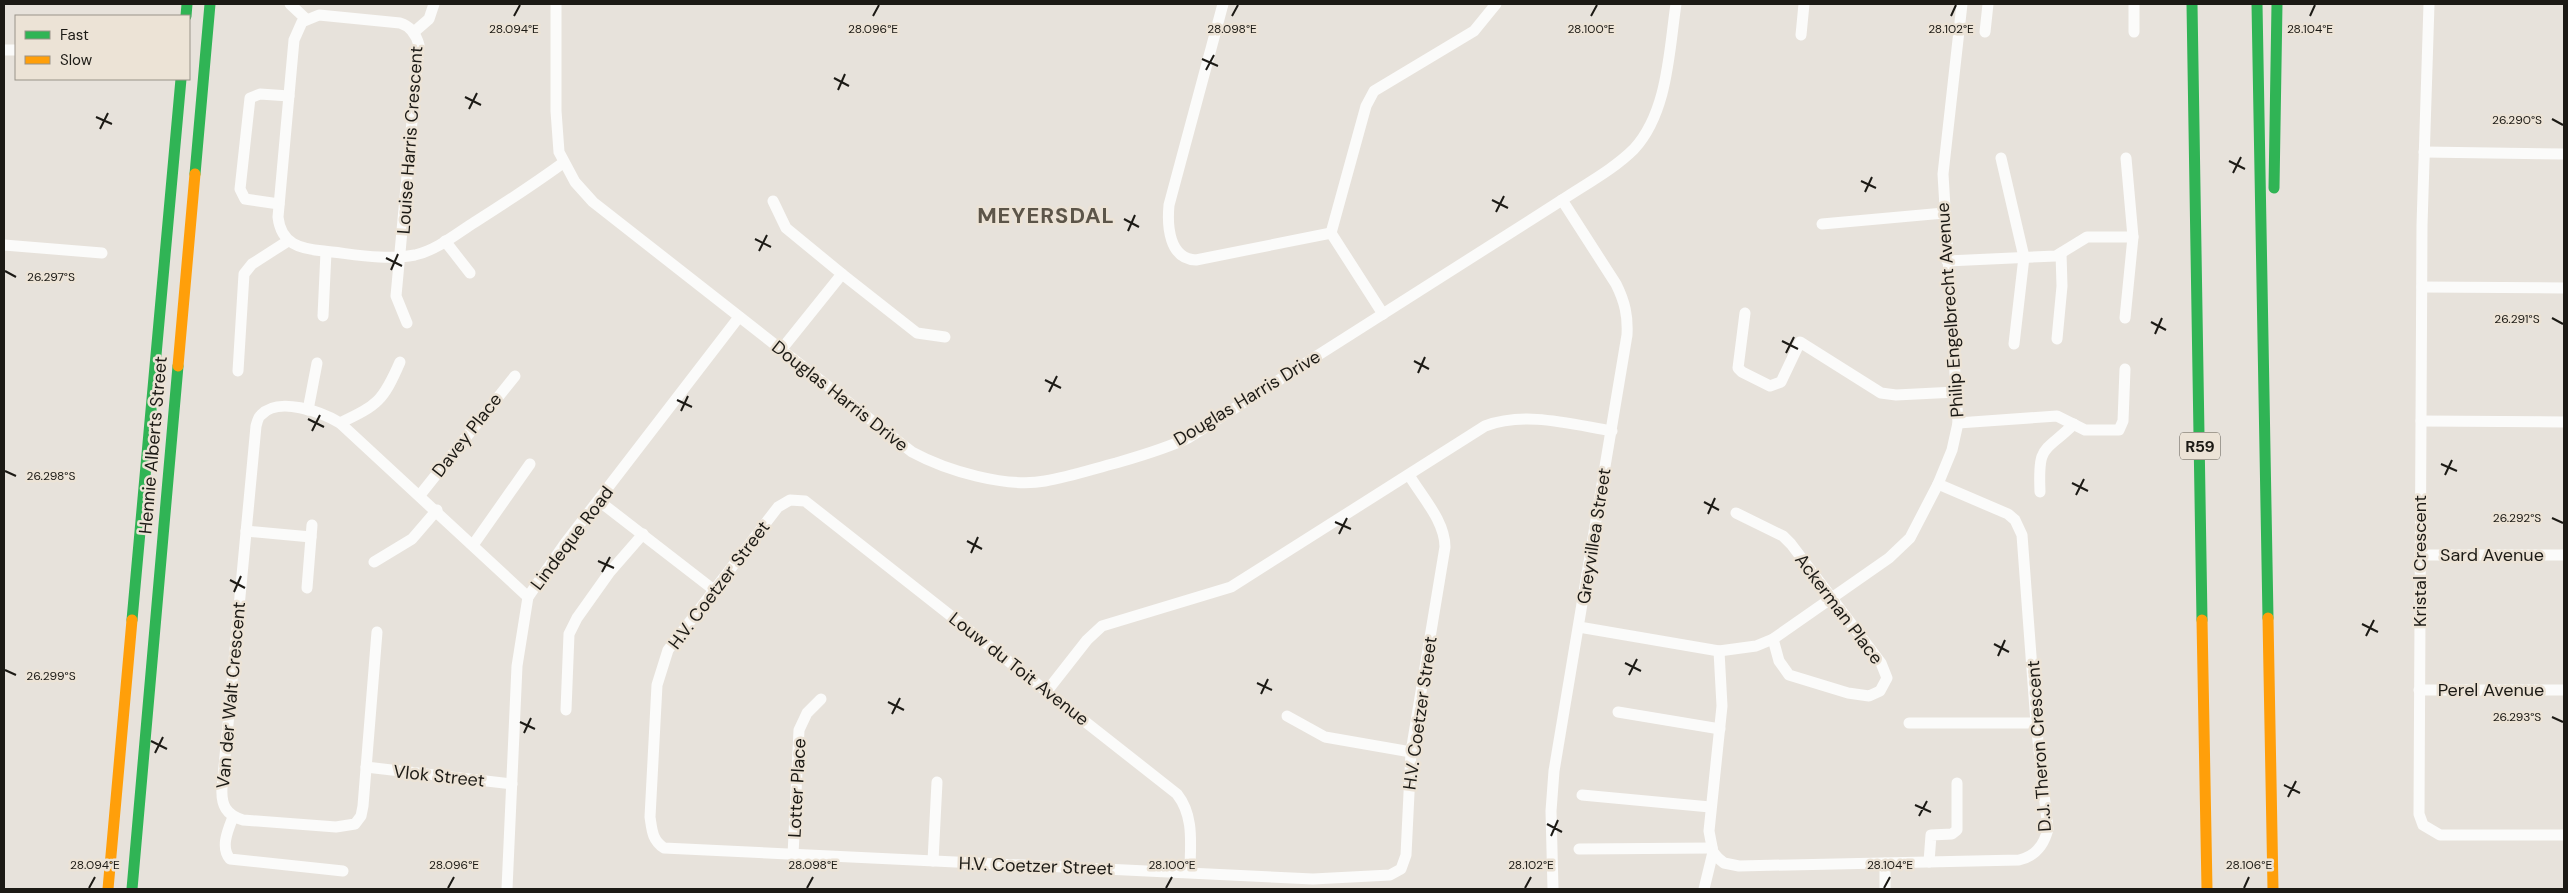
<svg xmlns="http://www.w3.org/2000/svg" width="2568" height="893" font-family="'DM Sans',sans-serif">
  <rect width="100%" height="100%" fill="#e7e2db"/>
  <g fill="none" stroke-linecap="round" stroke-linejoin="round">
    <g stroke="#fbfbfa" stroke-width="11">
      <path d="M290,4L306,19"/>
      <path d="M556,4V111L559,152L575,182L593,202L912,452C947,471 1006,488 1045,481C1069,477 1093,469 1116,463C1140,456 1165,449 1188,438L1562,200C1586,184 1614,169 1634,149C1668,112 1669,51 1676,4"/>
      <path d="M1223,4L1169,205C1167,226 1169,259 1196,260L1331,233"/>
      <path d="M2429,4L2422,225L2419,814L2423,825L2440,835H2564"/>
      <path d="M414,32L429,19L434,4"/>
      <path d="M1985,32L1988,4"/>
      <path d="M2134,32V4"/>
      <path d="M1801,35L1804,4"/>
      <path d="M4,50H16"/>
      <path d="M2424,152L2564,154"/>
      <path d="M2001,158L2024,257L2014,344"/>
      <path d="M773,201L786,228L842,274L781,350"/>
      <path d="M279,204L245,199L240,189L250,98L260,94L289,96"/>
      <path d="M1822,224L1944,213"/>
      <path d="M445,241L470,273"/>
      <path d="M4,245L102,253"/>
      <path d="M1947,261L2056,256L2087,237H2133L2126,158"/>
      <path d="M842,274L917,333L945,337"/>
      <path d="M2422,287L2564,288"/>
      <path d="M1745,313L1738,368L1742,372L1770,386L1781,382L1800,342L1881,393L1896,395L1956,392"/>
      <path d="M1383,314L1331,233L1366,106L1374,91L1474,31L1496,4"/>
      <path d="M323,316L326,252"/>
      <path d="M2125,318L2133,237"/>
      <path d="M407,323L396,296L419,45C416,34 410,26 400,23L319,15L302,22L294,40L278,217C281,244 300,249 324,251C353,254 385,261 415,255C437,250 456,234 475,222C505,203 534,184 563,163"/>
      <path d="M2057,339L2062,286L2061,253"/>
      <path d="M238,371L244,274L252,264L288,241"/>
      <path d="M308,410L317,363"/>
      <path d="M2421,421L2564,422"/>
      <path d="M340,423C378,405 383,401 400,362"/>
      <path d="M1958,423L2057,416L2085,430H2119L2123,421L2125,369"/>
      <path d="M2040,492C2038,444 2043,454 2074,424"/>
      <path d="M420,495L515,376"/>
      <path d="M599,501L714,590"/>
      <path d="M1736,513L1783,536L1791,544L1881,663L1887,678L1880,691L1869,696L1848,693L1789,675L1779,661L1773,639"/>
      <path d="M246,531L311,537"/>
      <path d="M473,545L530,464"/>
      <path d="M2420,555H2564"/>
      <path d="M374,562L412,539L437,510"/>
      <path d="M307,588L312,525"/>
      <path d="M1579,627L1719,651L1756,646L1773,639L1889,558L1910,538L1938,484L1952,450L1958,423L1943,174L1962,4"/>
      <path d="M377,632L363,806L361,816L355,824L336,827L243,820C226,815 221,805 222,788L256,426C257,423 258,417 261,415C278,396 322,412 340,423L528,597"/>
      <path d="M1719,651L1722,706L1709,831L1713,852L1718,858L1724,863L1739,866L2019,860C2036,856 2044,845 2048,829L2036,723L2022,535L2015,520L2008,514L1938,484"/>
      <path d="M2419,690H2564"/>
      <path d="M1047,691L1087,640L1102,626L1231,587L1485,426C1525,411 1570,424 1612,431"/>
      <path d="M566,710L569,634L577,618L609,573L643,534"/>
      <path d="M1618,712L1720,729"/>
      <path d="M1287,716L1325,737L1411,752"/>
      <path d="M1909,723H2036"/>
      <path d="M366,767L512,784"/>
      <path d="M1582,795L1710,807"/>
      <path d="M233,817C228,830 220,847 230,859L343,871"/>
      <path d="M1579,849L1712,848"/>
      <path d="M793,855L799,730L807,713L821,699"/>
      <path d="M933,861L937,782"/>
      <path d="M1929,862L1931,835L1952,834L1957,830V783"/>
      <path d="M1885,863V889"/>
      <path d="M1190,872C1190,845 1195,817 1177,794L805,501L790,500L778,507L668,650L657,685L650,817C652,830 652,840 664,848L1313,879L1390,875L1401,869L1406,855L1411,752L1445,547C1445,521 1422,497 1409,475"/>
      <path d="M507,889L517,666L528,597L566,542L739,317"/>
      <path d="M1553,889L1551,811L1554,771L1627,335C1628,316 1625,302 1616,284L1562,200"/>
      <path d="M1704,889L1713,852"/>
    </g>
    <g stroke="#30b455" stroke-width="11">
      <path d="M2192,4L2202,620"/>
      <path d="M2257,4L2268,618"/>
      <path d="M186,16L187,4"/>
      <path d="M195,174L210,4"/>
      <path d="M2274,188L2277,4"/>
      <path d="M132,620L181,79"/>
      <path d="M132,889L178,366"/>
    </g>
    <g stroke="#ff9f0a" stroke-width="11">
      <path d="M178,366L195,174"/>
      <path d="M2268,618L2273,889"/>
      <path d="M2202,620L2207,889"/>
      <path d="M108,889L132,620"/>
    </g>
  </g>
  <path fill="none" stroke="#1c1a15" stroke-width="2" d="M514,16L520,5M873,16L879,5M1232,16L1238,5M1591,16L1597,5M1951,16L1956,5M2310,16L2315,5M1202,59L1218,66M1206,70L1214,55M834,78L849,86M838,90L845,74M465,97L481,105M469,109L477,93M96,117L112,124M2552,119L2563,125M100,129L108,113M2229,161L2245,169M2233,173L2241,157M1861,181L1876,188M1865,192L1872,177M1492,200L1508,208M1496,212L1504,196M1124,219L1139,227M1128,231L1135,215M755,239L771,247M759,251L767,235M386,258L402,266M391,270L398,254M5,271L16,277M2552,318L2563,324M2151,322L2166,330M2155,334L2162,318M1782,341L1798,349M1786,353L1794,337M1414,361L1429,369M1418,373L1425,357M1045,380L1061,388M1049,392L1057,376M677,400L692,407M681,411L688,396M308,419L324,427M312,431L320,415M2441,464L2457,471M5,471L16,476M2445,475L2452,460M2072,483L2088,491M2076,495L2084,479M1704,502L1719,510M1708,514L1715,498M2552,518L2563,523M1335,522L1351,529M1339,534L1347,518M967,541L982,549M971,553L978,537M598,561L614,568M602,572L610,557M230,580L245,588M234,592L241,576M2362,624L2378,632M2366,636L2374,620M1994,644L2009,652M1998,656L2005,640M1625,663L1641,671M5,670L16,675M1629,675L1637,659M1257,683L1272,690M1261,694L1268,679M888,702L904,710M892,714L900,698M2552,717L2563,722M520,722L535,729M524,733L531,718M151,741L167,749M155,753L163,737M2284,785L2300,793M2288,797L2296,781M1915,805L1931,812M1919,816L1927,801M1547,824L1562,832M1551,836L1558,820M89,888L95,877M448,888L454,877M807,888L813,877M1166,888L1172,877M1525,888L1531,877M1884,888L1890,877M2244,888L2249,877"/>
  <g text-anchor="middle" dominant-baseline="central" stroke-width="5" stroke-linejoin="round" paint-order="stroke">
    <rect fill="#ece3d6" stroke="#5a564f" stroke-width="1" x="2180" y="432.5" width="40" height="27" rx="4"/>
    <g font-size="16" font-weight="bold" fill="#1c1a15">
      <text x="2200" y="446">R59</text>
    </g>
    <g font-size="18" fill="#1c1a15" stroke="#ece3d6">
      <text transform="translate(410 140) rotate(-86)">Louise Harris Crescent</text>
      <text transform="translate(1950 310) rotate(-94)">Philip Engelbrecht Avenue</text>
      <text transform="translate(840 396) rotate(38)">Douglas Harris Drive</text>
      <text transform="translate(1247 398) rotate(-31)">Douglas Harris Drive</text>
      <text transform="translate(467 435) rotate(-52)">Davey Place</text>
      <text transform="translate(153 445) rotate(-85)">Hennie Alberts Street</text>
      <text transform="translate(1594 536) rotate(-81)">Greyvillea Street</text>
      <text transform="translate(572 538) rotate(-53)">Lindeque Road</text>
      <text x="2492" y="555">Sard Avenue</text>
      <text transform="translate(2420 561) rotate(-90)">Kristal Crescent</text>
      <text transform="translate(719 585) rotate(-53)">H.V. Coetzer Street</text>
      <text transform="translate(1839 609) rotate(53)">Ackerman Place</text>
      <text transform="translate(1019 669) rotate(38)">Louw du Toit Avenue</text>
      <text x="2491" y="690">Perel Avenue</text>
      <text transform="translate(231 695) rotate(-85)">Van der Walt Crescent</text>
      <text transform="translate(1420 713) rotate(-82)">H.V. Coetzer Street</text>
      <text transform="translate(2039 746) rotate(-94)">D.J. Theron Crescent</text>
      <text transform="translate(439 776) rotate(6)">Vlok Street</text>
      <text transform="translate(797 788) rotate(-87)">Lotter Place</text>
      <text transform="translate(1036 866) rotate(2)">H.V. Coetzer Street</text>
    </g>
    <g font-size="22" font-weight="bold" letter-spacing="1" fill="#5c5549" stroke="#ece3d6">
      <text x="1046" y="215">MEYERSDAL</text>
    </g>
  </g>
  <g font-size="12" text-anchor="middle" fill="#1c1a15" stroke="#ece3d6" stroke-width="5" stroke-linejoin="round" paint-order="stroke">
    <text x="514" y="33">28.094°E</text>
    <text x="873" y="33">28.096°E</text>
    <text x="1232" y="33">28.098°E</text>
    <text x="1591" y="33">28.100°E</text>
    <text x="1951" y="33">28.102°E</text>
    <text x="2310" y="33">28.104°E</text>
    <text x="2517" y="124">26.290°S</text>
    <text x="51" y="281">26.297°S</text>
    <text x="2517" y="323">26.291°S</text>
    <text x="51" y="480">26.298°S</text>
    <text x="2517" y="522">26.292°S</text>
    <text x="51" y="680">26.299°S</text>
    <text x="2517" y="721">26.293°S</text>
    <text x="95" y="869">28.094°E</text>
    <text x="454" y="869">28.096°E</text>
    <text x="813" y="869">28.098°E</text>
    <text x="1172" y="869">28.100°E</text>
    <text x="1531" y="869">28.102°E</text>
    <text x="1890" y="869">28.104°E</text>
    <text x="2249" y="869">28.106°E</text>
  </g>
  <rect width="2568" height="893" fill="none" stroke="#1c1a15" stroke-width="10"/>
  <rect x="15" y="15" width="175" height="65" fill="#ece3d6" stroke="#999389"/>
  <rect x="25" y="31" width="25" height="8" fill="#30b455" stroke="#999389"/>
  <text x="60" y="40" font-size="15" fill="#1c1a15">Fast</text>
  <rect x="25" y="56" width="25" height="8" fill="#ff9f0a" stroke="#999389"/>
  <text x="60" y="65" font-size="15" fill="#1c1a15">Slow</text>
</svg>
